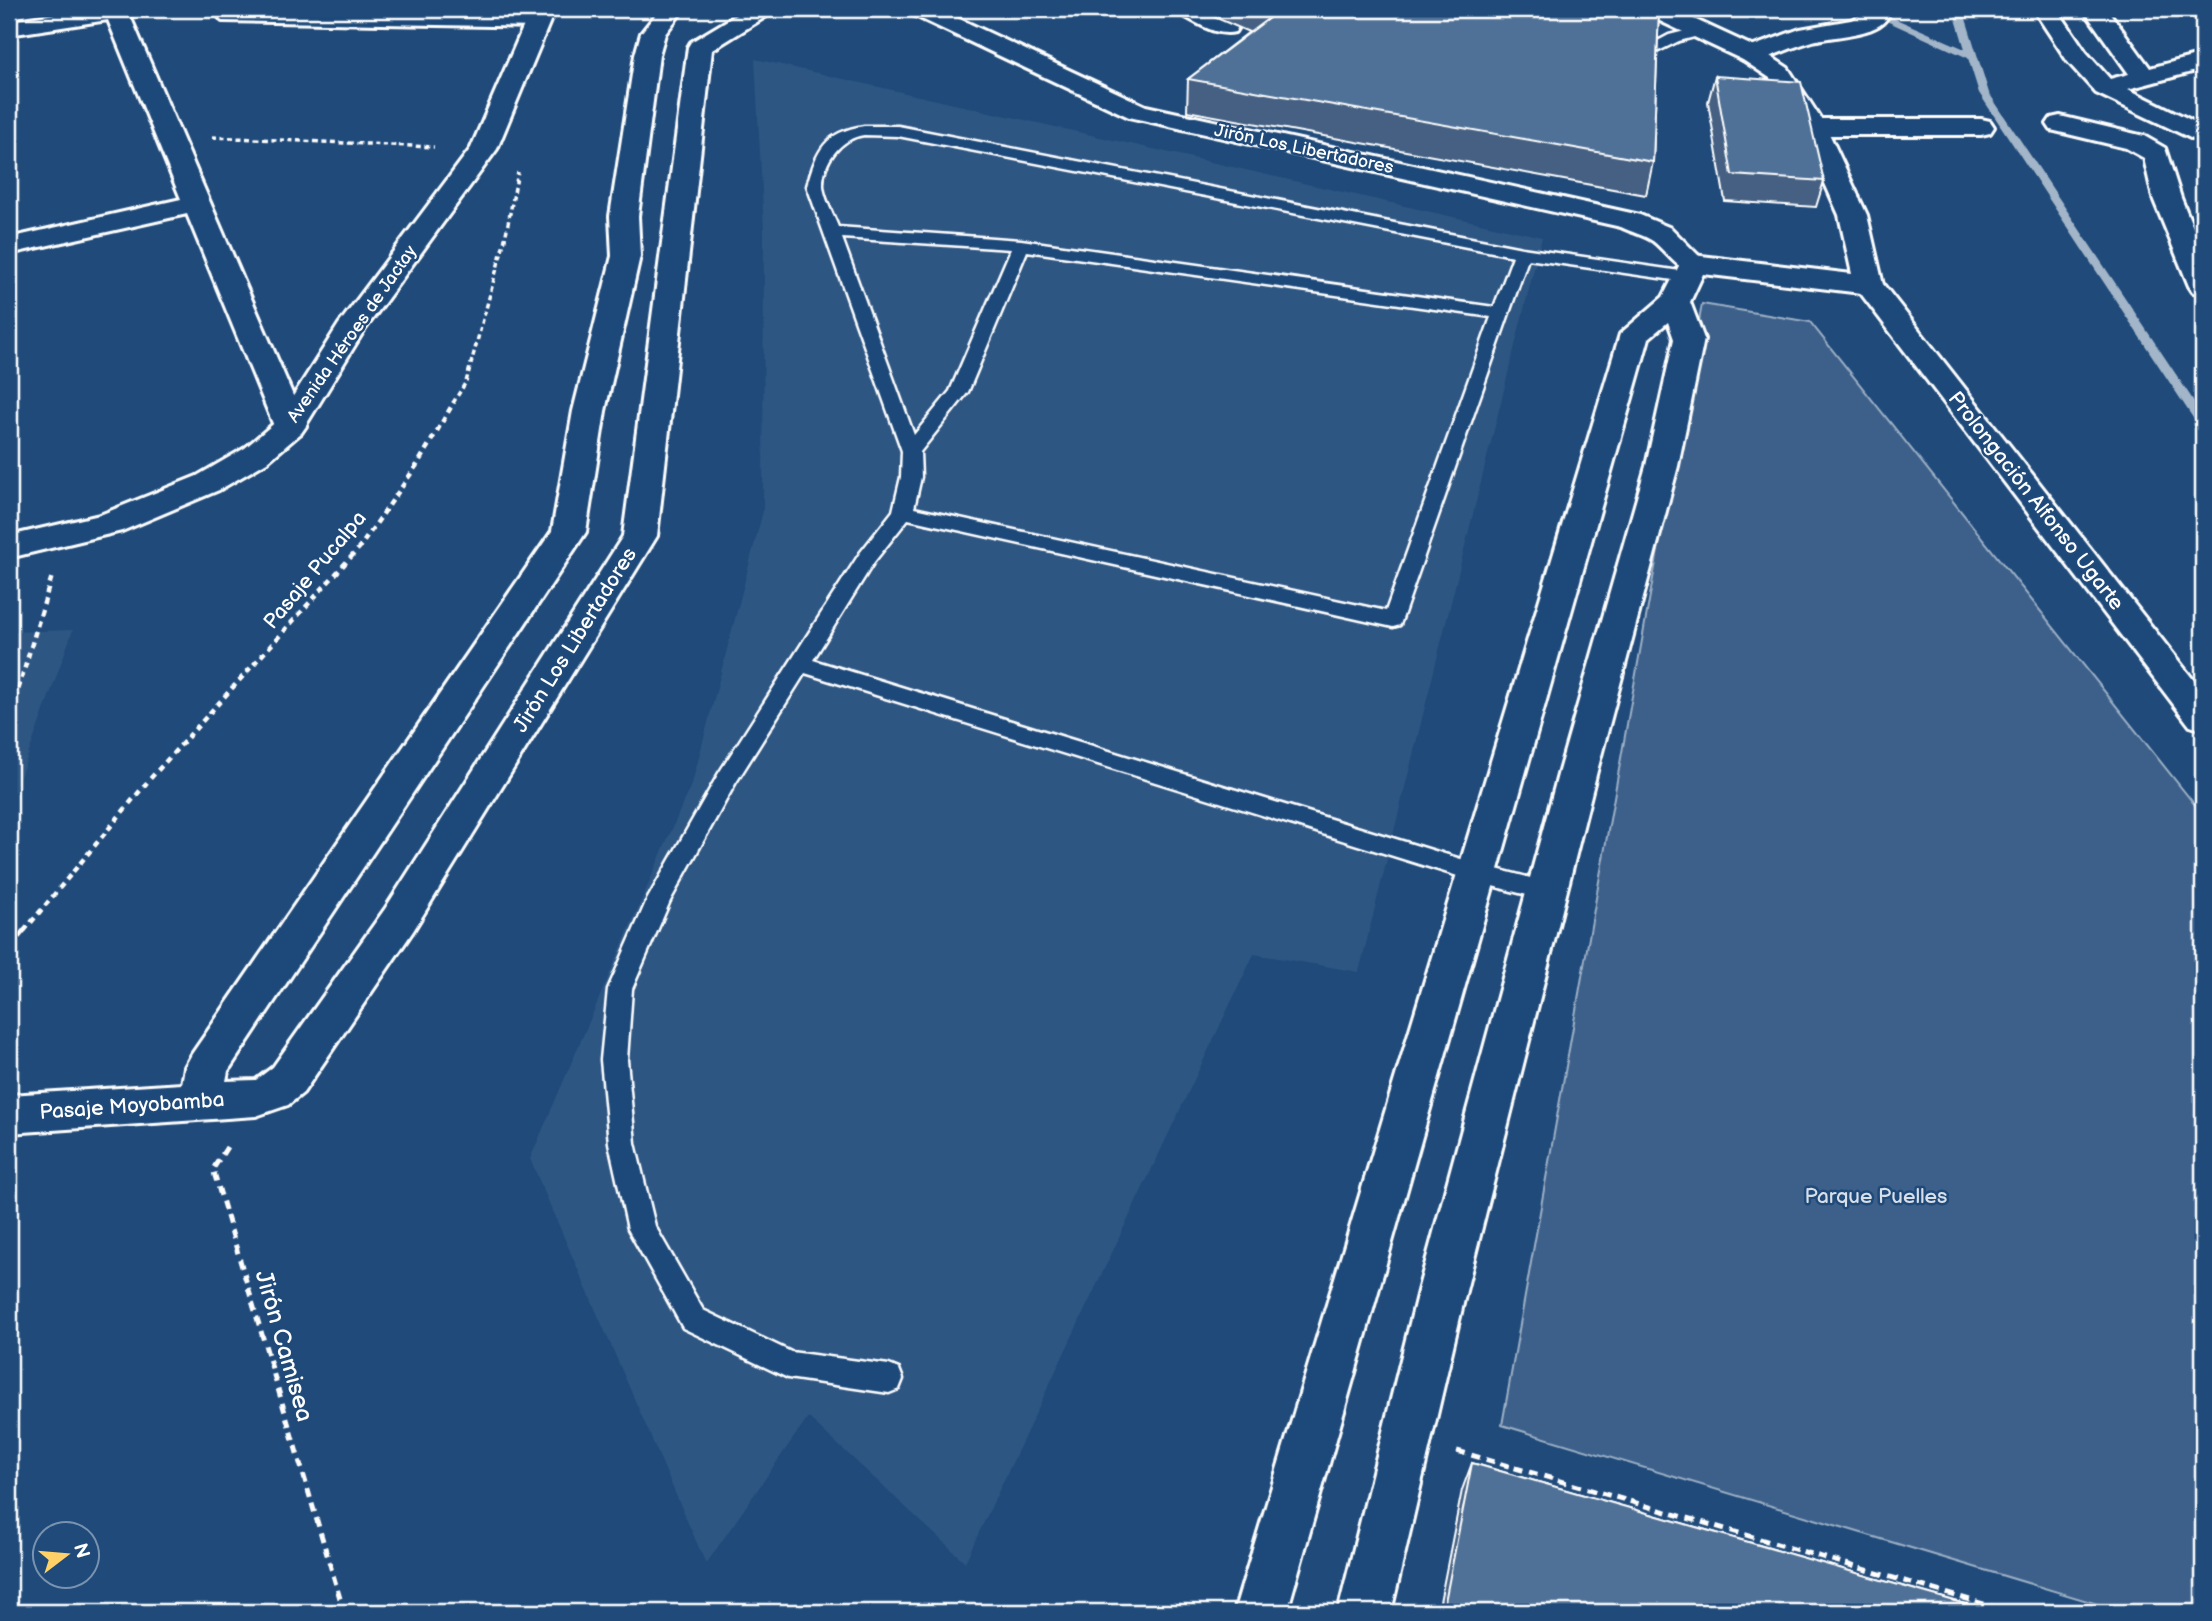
<svg xmlns="http://www.w3.org/2000/svg" width="2212" height="1621" font-family="'Balsamiq Sans',sans-serif">
  <rect width="100%" height="100%" fill="#1f4a7a"/>
  <filter id="ink" filterUnits="userSpaceOnUse"><feTurbulence type="fractalNoise" baseFrequency=".0143" numOctaves="2"/><feDisplacementMap in="SourceGraphic" scale="14" xChannelSelector="R" yChannelSelector="G"/><feConvolveMatrix kernelMatrix="1 2 1 2 8 2 1 2 1" color-interpolation-filters="sRGB"/></filter>
  <g filter="url(#ink)">
    <g fill="#2e5683">
      <path d="M755,59L1542,237L1359,972L1254,954L965,1562L808,1417L706,1564L530,1159L693,780L763,511L764,230Z"/>
      <path d="M73,630L9,808V632Z"/>
    </g>
    <path fill="#3c618b" stroke="#9eb0c5" stroke-width="2" d="M1702,304L1810,322L2203,815V1612H2124L1502,1425Z"/>
    <g fill="none" stroke-linecap="round" stroke-linejoin="round">
      <path fill="#a3b5c8" fill-rule="evenodd" d="M1860,9H1873L1965,49L1953,9H1963L1989,93L2203,415V428L2197,424L1979,93L1968,58Z"/>
      <g stroke="#fff" stroke-width="5">
        <g id="lane">
          <path d="M1701,27L1708,31L1706,34L1679,41L1634,63H1624L1622,60L1669,35Z"/>
          <path d="M864,126H898L1522,248L1687,272L1695,277L1687,282L1528,259L1400,625L1393,627L908,519L874,562L813,660L1477,864L1546,882L1554,885L1558,891L1554,897L1546,900L1477,882L805,673L735,784L670,901L632,989L627,1060L635,1143L655,1226L703,1310L791,1352L889,1365L899,1369L903,1379L899,1389L889,1393L788,1378L683,1328L628,1229L609,1143L601,1060L608,989L647,900L719,773L860,553L893,511L901,477L902,451L807,186C817,150 825,132 864,126ZM864,135L898,136L1513,256L1494,307L1021,240L838,227C834,216 824,199 823,186C822,162 841,138 864,135ZM842,238L1011,249L950,391L914,435ZM1027,251L1491,317L1386,611L914,508L921,477L920,452L968,392Z"/>
        </g>
      </g>
      <g stroke="#fff" stroke-width="6">
        <g id="street">
          <path d="M89,9H127L306,426L301,433L290,436L279,433L274,426L187,214L9,254V238L181,199L108,20L9,35V21Z"/>
          <path d="M230,9L538,13L547,15L550,20L547,25L538,27L222,21L218,16L222,11Z"/>
          <path d="M660,9H684L665,34L659,55L638,216L640,256L605,411L586,532L228,1071L226,1081L256,1080L273,1067L385,909L623,536L688,47L691,42L746,9H774L770,14L712,50L657,536L413,931L303,1093L288,1105L256,1116L9,1133V1095L182,1084L185,1067L192,1054L552,531L573,411L612,256L610,216L635,55L641,33Z"/>
          <path d="M907,9H938L1146,106L1640,215L1671,228L1707,264L1703,270C1679,276 1670,254 1653,241C1644,235 1631,232 1621,227L1129,117L911,14Z"/>
          <path d="M1176,9C1196,8 1225,8 1238,27L1235,32C1216,37 1196,22 1180,14Z"/>
          <path d="M1865,9H1889C1890,36 1833,35 1813,41C1795,46 1778,54 1761,60L1752,62L1743,60L1740,55L1743,50L1800,29L1851,20L1865,13Z"/>
          <path d="M2033,9H2057L2086,52L2110,79L2129,74L2083,9H2107L2150,68L2203,54V69L2128,89L2203,126V144L2096,93L2068,62Z"/>
          <path d="M2060,116L2144,136L2165,148L2181,198L2203,252V295L2193,292L2189,286L2153,198L2144,158L2126,148L2051,130L2047,124L2051,118Z"/>
          <path d="M1813,119H1981L1990,121L1994,127L1990,133L1981,135H1813L1804,133L1800,127L1804,121Z"/>
          <path d="M1869,276L1879,279L2203,692V730L2190,726L1859,291L1855,285L1859,279Z"/>
        </g>
      </g>
      <g stroke="#fff" stroke-width="6">
        <g id="secondary">
          <path d="M531,9H555L497,149L363,332L301,433L267,462L219,490L122,531L9,558V536L100,515L197,476L245,448L278,420L339,324L471,148Z"/>
          <path d="M1641,9H1672L1761,50L1788,68L1826,127L1867,215L1883,285L1879,291L1869,294L1703,274L1690,302L1704,339L1678,466L1597,771L1466,1291L1391,1612H1338L1418,1291L1559,771L1646,466L1674,339L1668,322L1649,338L1287,1612H1234L1620,334L1663,297L1683,258L1693,255L1852,274L1839,215L1800,127L1770,78L1743,60L1645,14Z"/>
        </g>
      </g>
      <g stroke="#fff" stroke-width="3.5" stroke-dasharray="5 3.5" stroke-linecap="butt">
        <path d="M212,137L434,147"/>
        <path d="M453,403L466,382L505,239L518,172"/>
      </g>
      <g stroke="#fff" stroke-width="4.5" stroke-dasharray="6 5" stroke-linecap="butt">
        <path d="M9,721L52,576"/>
        <path d="M24,931L149,780L360,547L417,465L454,402"/>
      </g>
      <g stroke="#fff" stroke-width="5" stroke-dasharray="9 6" stroke-linecap="butt">
        <path d="M9,949L25,929"/>
        <path d="M227,1147L213,1169L344,1612"/>
        <path d="M1457,1451L2011,1612"/>
      </g>
      <use href="#lane" fill="#1f4a7a" fill-rule="evenodd"/>
      <use href="#street" fill="#1f4a7a" fill-rule="evenodd"/>
      <use href="#secondary" fill="#1f4a7a" fill-rule="evenodd"/>
    </g>
    <g fill="#456182" stroke="#fff" stroke-width="2">
      <path d="M1196,9H1659L1653,162L1646,195L1187,111L1188,79L1249,32Z"/>
      <path d="M1715,76L1824,181L1816,207L1725,201L1708,102Z"/>
      <path d="M1472,1463L1993,1612H1438L1462,1490Z"/>
    </g>
    <g fill="#507197" stroke="#fff" stroke-width="2">
      <path d="M1270,9H1659L1653,162L1188,79L1277,12Z"/>
      <path d="M1715,76L1801,82L1824,181L1732,175Z"/>
      <path d="M1472,1463L1993,1612H1443Z"/>
    </g>
  </g>
  <g text-anchor="middle" dominant-baseline="central" stroke-width="5" stroke-linejoin="round" paint-order="stroke">
    <g font-size="18" fill="#fff" stroke="#1f4a7a">
      <text transform="translate(1304 149) rotate(12)">Jirón Los Libertadores</text>
      <text transform="translate(352 334) rotate(-55)">Avenida Héroes de Jactay</text>
    </g>
    <g font-size="21" fill="#fff" stroke="#1f4a7a">
      <text transform="translate(2036 501) rotate(52)">Prolongación Alfonso Ugarte</text>
      <text transform="translate(315 570) rotate(-50)">Pasaje Pucalpa</text>
      <text transform="translate(575 640) rotate(-58)">Jirón Los Libertadores</text>
      <text transform="translate(132 1106) rotate(-4)">Pasaje Moyobamba</text>
    </g>
    <g font-size="21" fill="#d8dfe8" stroke="#1f4a7a">
      <text x="1876" y="1196">Parque Puelles</text>
    </g>
    <g font-size="24" fill="#fff" stroke="#1f4a7a">
      <text transform="translate(284 1346) rotate(74)">Jirón Camisea</text>
    </g>
  </g>
  <rect width="2212" height="1621" fill="none" stroke="#1f4a7a" stroke-width="35"/>
  <rect x="18" y="18" width="2177" height="1586" fill="none" stroke="#fff" stroke-width="2.5" filter="url(#ink)"/>
  <g transform="translate(66 1555) rotate(74)"><circle r="33" fill="#1f4a7a" stroke="#7992af" stroke-width="2"/>
  <path d="M0-5L12 26L0 18L-12 26Z" fill="#ffd166"/>
  <text y="-10" font-size="19" font-weight="bold" text-anchor="middle" fill="#ffffff">N</text>
  </g>
</svg>
